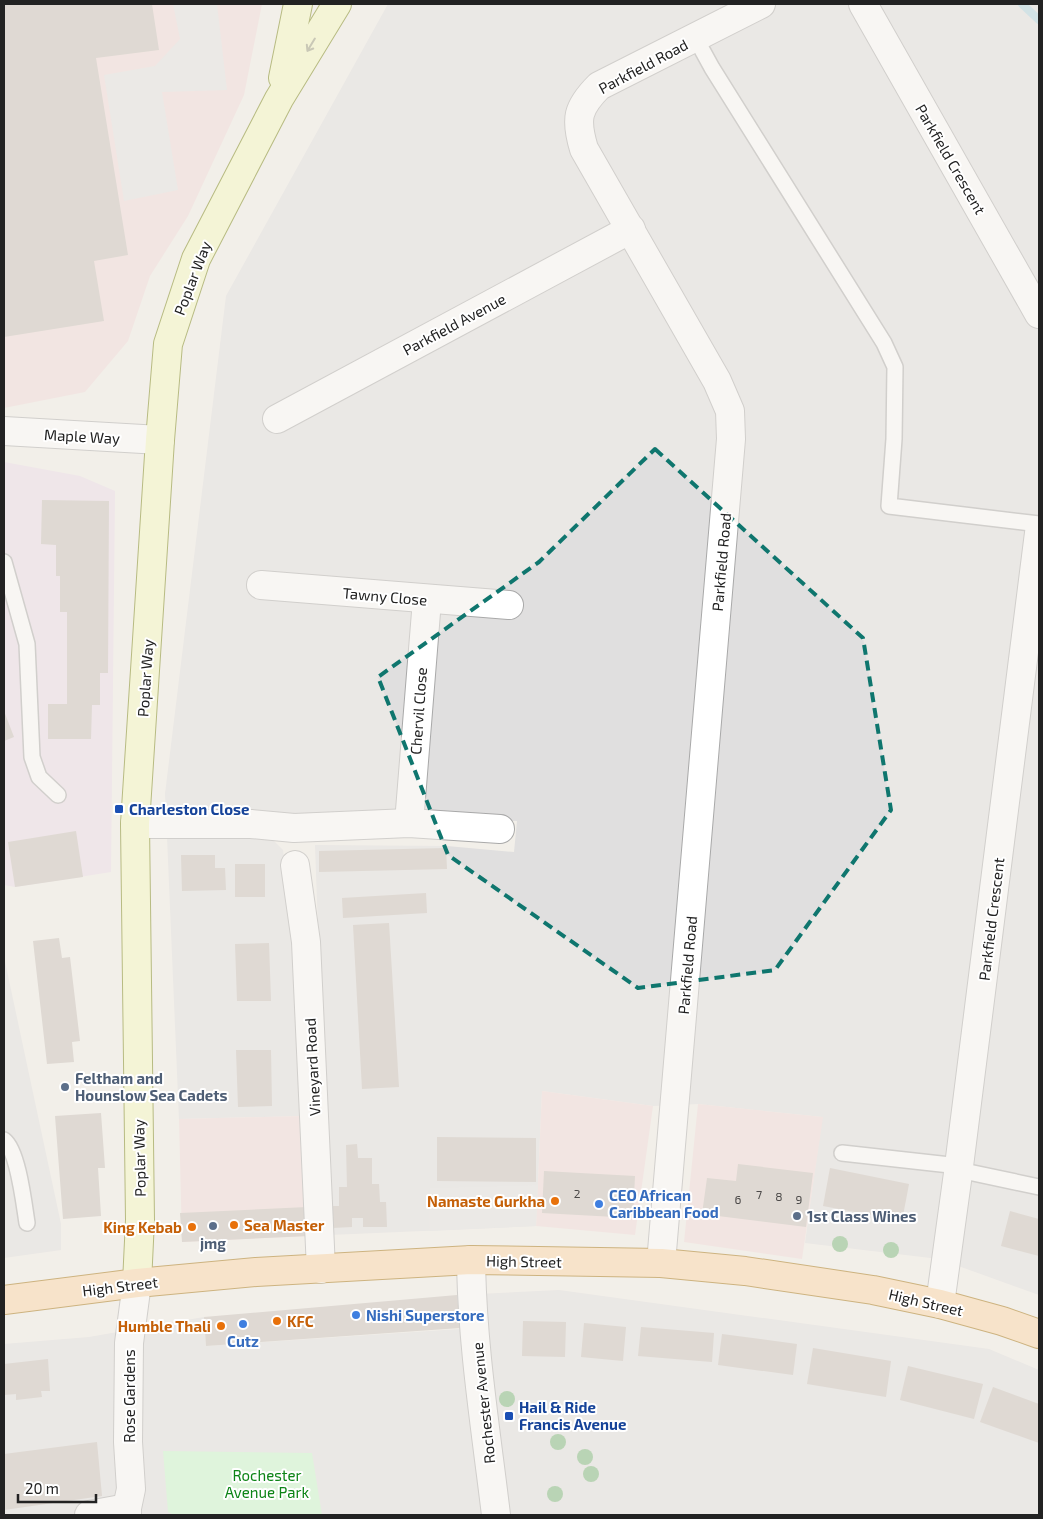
<svg xmlns="http://www.w3.org/2000/svg" width="1043" height="1519" font-family="'Exo 2',sans-serif">
  <rect width="100%" height="100%" fill="#f2efe9"/>
  <g fill="#e0dfdf">
    <path d="M388,4H1039V1295L939,1259L805,1243L822,1117L698,1104L653,1106L542,1091L536,1226L329,1235L315,845L447,846L514,852L517,821L166,814L165,794L226,296Z"/>
    <path d="M167,836L271,838L283,850L294,939L302,1116L179,1119Z"/>
    <path d="M4,957L61,1224V1250L4,1258Z"/>
    <path d="M559,1290L989,1349L1039,1370V1515H4V1344L89,1337L204,1317L206,1346L459,1329L457,1295Z"/>
  </g>
  <g fill="#f2dad9">
    <path d="M4,4H262L244,95L188,216L150,276L128,341L85,392L4,408Z"/>
    <path d="M542,1091L653,1106L635,1235L536,1226Z"/>
    <path d="M698,1104L823,1117L802,1259L684,1242Z"/>
    <path d="M302,1116L309,1236L182,1242L179,1119Z"/>
  </g>
  <path fill="#ebdbe8" d="M4,462L80,476L115,491L111,872L15,887L4,885Z"/>
  <path fill="#c8facc" d="M163,1451L312,1453L322,1515H174L168,1512Z"/>
  <g fill="#e2e2e2">
    <path d="M173,4H217L227,90L162,92L178,190L124,201L104,75L155,66L180,39Z"/>
    <path d="M538,1185L536,1226L429,1231L430,1188Z"/>
  </g>
  <g fill="none" stroke-linecap="round" stroke-linejoin="round">
    <path stroke="#aad3df" stroke-width="8" d="M1022,4L1039,20"/>
  </g>
  <g fill="#c7bfb8">
    <path d="M4,4H152L159,50L96,58L128,255L94,261L104,321L4,337Z"/>
    <path d="M42,500L109,501L108,673H100V705H92L91,739H48V704H67V612H60V576H56V545L41,544Z"/>
    <path d="M4,711L14,737L4,741Z"/>
    <path d="M76,831L83,877L15,887L8,842Z"/>
    <path d="M446,848L447,869L319,872V851Z"/>
    <path d="M181,855H215V868H225L226,890L182,891Z"/>
    <rect x="235" y="864" width="30" height="33"/>
    <path d="M426,893L427,913L343,918L342,898Z"/>
    <path d="M389,923L399,1087L362,1089L353,925Z"/>
    <path d="M59,938L62,958L70,957L80,1041L72,1042L74,1062L47,1064L33,941Z"/>
    <path d="M269,943L271,1001H237L235,944Z"/>
    <path d="M236,1050H271L272,1106L238,1107Z"/>
    <path d="M101,1113L105,1168H98L101,1216L63,1219L55,1116Z"/>
    <path d="M437,1137L536,1138V1182L437,1181Z"/>
    <path d="M357,1144L358,1158H372V1184H379L380,1202H386L387,1227H363V1218H352V1227L332,1228L331,1206H339V1187H347L346,1145Z"/>
    <path d="M738,1164L813,1173L806,1227L702,1214L707,1178L736,1181Z"/>
    <path d="M830,1168L909,1184L902,1221L823,1206Z"/>
    <path d="M544,1171L635,1176L633,1218L542,1213Z"/>
    <path d="M307,1207L309,1236L182,1242L180,1213Z"/>
    <path d="M1010,1211L1039,1219V1256L1001,1246Z"/>
    <path d="M457,1295L460,1328L206,1346L204,1317Z"/>
    <path d="M523,1321L566,1322L565,1357L522,1356Z"/>
    <path d="M584,1323L626,1327L623,1361L581,1357Z"/>
    <path d="M641,1327L714,1333L712,1362L638,1356Z"/>
    <path d="M722,1334L797,1344L793,1375L718,1365Z"/>
    <path d="M813,1348L891,1361L886,1397L807,1384Z"/>
    <path d="M48,1359L50,1391H41L42,1397L16,1400V1394L4,1395V1364Z"/>
    <path d="M908,1366L983,1384L974,1419L900,1400Z"/>
    <path d="M993,1387L1039,1404V1443L980,1422Z"/>
    <path d="M97,1442L102,1496L4,1510V1454Z"/>
  </g>
  <g fill="none" stroke-linecap="round" stroke-linejoin="round">
    <g stroke="#a9a9a9" stroke-width="18">
      <g id="lane">
        <path d="M695,37L712,68L884,343L895,367L894,439L889,506L1039,524"/>
        <path d="M4,562L27,644L32,757L39,777L58,795"/>
        <path d="M4,1140C18,1150 24,1204 27,1223"/>
        <path d="M842,1153L959,1166"/>
        <path d="M959,1170L1039,1187"/>
      </g>
    </g>
    <g stroke="#a9a9a9" stroke-width="30">
      <g id="street">
        <path d="M863,4L1039,314"/>
        <path d="M277,419L631,229"/>
        <path d="M4,431L160,440"/>
        <path d="M261,585L509,605"/>
        <path d="M409,823L427,600"/>
        <path d="M135,824H251L294,828L409,823L500,829"/>
        <path d="M295,865L306,942L321,1269"/>
        <path d="M471,1260C472,1345 486,1431 496,1515"/>
        <path d="M661,1263L731,439L730,411L717,381L584,149C575,119 577,108 599,86L761,4"/>
        <path d="M940,1304L959,1166L1039,533"/>
        <path d="M89,1515L127,1508"/>
        <path d="M127,1515V1508L131,1489L128,1442L129,1343L137,1283"/>
      </g>
    </g>
    <g stroke="#707d05" stroke-width="30">
      <g id="secondary">
        <path d="M283,78L298,4"/>
        <path d="M137,1283L140,1220L135,824L160,440L168,344L196,259L279,99L337,4"/>
      </g>
    </g>
    <g stroke="#a06b00" stroke-width="30">
      <path id="primary" d="M4,1300L137,1283L256,1272L471,1260L661,1263L745,1271L873,1290L940,1304L1002,1321L1039,1334"/>
    </g>
    <use href="#lane" stroke="#fff" stroke-width="15"/>
    <use href="#street" stroke="#fff" stroke-width="28"/>
    <use href="#secondary" stroke="#f7fabf" stroke-width="28"/>
    <use href="#primary" stroke="#fcd6a4" stroke-width="28"/>
  </g>
  <g fill="#74b475">
    <circle cx="840" cy="1244" r="8"/>
    <circle cx="891" cy="1250" r="8"/>
    <circle cx="507" cy="1399" r="8"/>
    <circle cx="558" cy="1442" r="8"/>
    <circle cx="585" cy="1457" r="8"/>
    <circle cx="591" cy="1474" r="8"/>
    <circle cx="555" cy="1494" r="8"/>
  </g>
  <defs><path id="oneway-shaft" d="M-6 0H5M1.5-3L5.5 0L1.5 3" fill="none" stroke-width="1.6" stroke-linecap="round" stroke-linejoin="round" transform="scale(1.25)"/></defs>
  <use stroke="#979978" href="#oneway-shaft" transform="translate(311 45) rotate(121)"/>
  <path d="M0 0H1043V1519H0ZM655,449L863,638L891,810L775,970L638,988L448,855L378,677L539,562Z" fill="#f2efe9" fill-opacity=".55" fill-rule="evenodd"/>
  <path fill="none" stroke="#0f766e" stroke-width="4" stroke-dasharray="10 6" stroke-linejoin="round" d="M655,449L863,638L891,810L775,970L638,988L448,855L378,677L539,562Z"/>
  <g fill="#1a4fb4" stroke="#fff" stroke-width="2">
    <rect x="114" y="804" width="10" height="10" rx="2.5"/>
    <rect x="504" y="1411" width="10" height="10" rx="2.5"/>
  </g>
  <g fill="#5c6f8a" stroke="#fff" stroke-width="2">
    <circle cx="65" cy="1087" r="5"/>
    <circle cx="797" cy="1216" r="5"/>
    <circle cx="213" cy="1226" r="5"/>
  </g>
  <g fill="#e8710a" stroke="#fff" stroke-width="2">
    <circle cx="555" cy="1201" r="5"/>
    <circle cx="234" cy="1225" r="5"/>
    <circle cx="192" cy="1227" r="5"/>
    <circle cx="277" cy="1321" r="5"/>
    <circle cx="221" cy="1326" r="5"/>
  </g>
  <g fill="#3f7fe0" stroke="#fff" stroke-width="2">
    <circle cx="599" cy="1204" r="5"/>
    <circle cx="356" cy="1315" r="5"/>
    <circle cx="243" cy="1324" r="5"/>
  </g>
  <g text-anchor="middle" dominant-baseline="central" stroke-width="4" stroke-linejoin="round" paint-order="stroke">
    <g font-size="12" fill="#4b4948">
      <text x="577" y="1193">2</text>
      <text x="759" y="1194">7</text>
      <text x="779" y="1196">8</text>
      <text x="738" y="1199">6</text>
      <text x="799" y="1199">9</text>
    </g>
    <g font-size="15" fill="#222" stroke="#fff">
      <text transform="translate(643 66) rotate(-28)">Parkfield Road</text>
      <text transform="translate(951 159) rotate(60)">Parkfield Crescent</text>
      <text transform="translate(192 278) rotate(-69)">Poplar Way</text>
      <text transform="translate(454 324) rotate(-28)">Parkfield Avenue</text>
      <text transform="translate(82 436) rotate(3)">Maple Way</text>
      <text transform="translate(721 562) rotate(-85)">Parkfield Road</text>
      <text transform="translate(385 596) rotate(5)">Tawny Close</text>
      <text transform="translate(145 678) rotate(-86)">Poplar Way</text>
      <text transform="translate(418 711) rotate(-86)">Chervil Close</text>
      <text transform="translate(991 919) rotate(-83)">Parkfield Crescent</text>
      <text transform="translate(687 965) rotate(-85)">Parkfield Road</text>
      <text transform="translate(312 1067) rotate(-93)">Vineyard Road</text>
      <text transform="translate(139 1158) rotate(-91)">Poplar Way</text>
      <text transform="translate(524 1261) rotate(1)">High Street</text>
      <text transform="translate(120 1286) rotate(-7)">High Street</text>
      <text transform="translate(926 1302) rotate(13)">High Street</text>
      <text transform="translate(129 1396) rotate(-90)">Rose Gardens</text>
      <text transform="translate(483 1403) rotate(-96)">Rochester Avenue</text>
    </g>
    <g font-size="15" font-weight="bold" fill="#164399" stroke="#fff" text-anchor="start">
      <text x="129" y="809">Charleston Close</text>
      <text x="519" y="1407">Hail &amp; Ride<tspan x="519" dy="17">Francis Avenue</tspan></text>
    </g>
    <g font-size="15" font-weight="bold" fill="#4e5e75" stroke="#fff" text-anchor="start">
      <text x="75" y="1078">Feltham and<tspan x="75" dy="17">Hounslow Sea Cadets</tspan></text>
      <text x="807" y="1216">1st Class Wines</text>
      <text x="213" y="1243" text-anchor="middle">jmg</text>
    </g>
    <g font-size="15" font-weight="bold" fill="#366cbe" stroke="#fff" text-anchor="start">
      <text x="609" y="1195">CEO African<tspan x="609" dy="17">Caribbean Food</tspan></text>
      <text x="366" y="1315">Nishi Superstore</text>
      <text x="243" y="1341" text-anchor="middle">Cutz</text>
    </g>
    <g font-size="15" font-weight="bold" fill="#c56008" stroke="#fff" text-anchor="end">
      <text x="545" y="1201">Namaste Gurkha</text>
      <text x="244" y="1225" text-anchor="start">Sea Master</text>
      <text x="182" y="1227">King Kebab</text>
      <text x="287" y="1321" text-anchor="start">KFC</text>
      <text x="211" y="1326">Humble Thali</text>
    </g>
    <g font-size="15" fill="#0c8416" stroke="#fff">
      <text x="267" y="1475">Rochester<tspan x="267" dy="17">Avenue Park</tspan></text>
    </g>
  </g>
  <rect width="1043" height="1519" fill="none" stroke="#222222" stroke-width="10"/>
  <path d="M18 1494v8h78v-8" fill="none" stroke="#222222" stroke-width="2.5"/>
  <text x="25" y="1494" font-size="15" fill="#222222" stroke="#ffffff" stroke-width="4" paint-order="stroke">20 m</text>
</svg>
